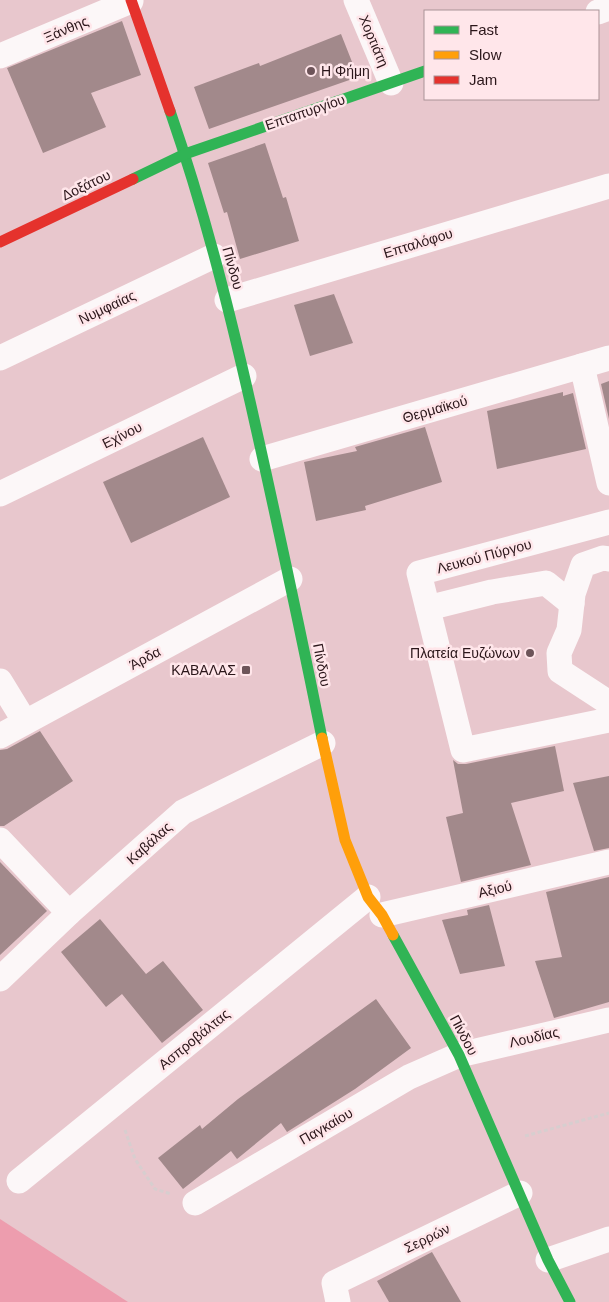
<svg xmlns="http://www.w3.org/2000/svg" width="609" height="1302" font-family="Arial,sans-serif">
  <rect width="100%" height="100%" fill="#e8c7cd"/>
  <path fill="#ed9dae" d="M0,1219L128,1302H0Z"/>
  <g fill="#a2898b">
    <path d="M122,21L141,75L91,93L106,127L43,153L7,68Z"/>
    <path d="M341,34L358,77L209,129L194,87L259,63L260,66Z"/>
    <path d="M265,143L283,198L286,197L299,241L240,259L227,212L224,213L208,163Z"/>
    <path d="M334,294L353,343L310,356L294,305Z"/>
    <path d="M609,381V419L601,384Z"/>
    <path d="M563,392V396L573,393L586,449L497,469L487,411Z"/>
    <path d="M425,427L442,482L365,506L366,510L316,521L304,462L357,451L355,447Z"/>
    <path d="M203,437L230,497L131,543L103,482Z"/>
    <path d="M40,731L73,781L4,826H0V750L7,749Z"/>
    <path d="M555,746L564,791L511,803L531,865L461,882L446,817L463,813L453,760L458,764H466Z"/>
    <path d="M609,776V848L594,851L573,783Z"/>
    <path d="M0,862L47,911L0,955Z"/>
    <path d="M609,877V1002L554,1018L535,961L562,957L546,892Z"/>
    <path d="M489,905L505,966L460,974L442,920L468,915L467,910Z"/>
    <path d="M100,919L146,974L163,961L203,1010L162,1043L122,994L106,1007L61,952Z"/>
    <path d="M376,999L411,1048L355,1089L287,1132L281,1123L237,1159L231,1151L183,1189L158,1158L200,1125L202,1129L238,1099Z"/>
    <path d="M432,1252L461,1302H389L377,1281Z"/>
  </g>
  <g fill="none" stroke-linecap="round" stroke-linejoin="round">
    <g stroke="#d7cecf" stroke-width="3" stroke-dasharray="4 2.5" stroke-linecap="butt">
      <path d="M125,1130L135,1159L155,1189L171,1194"/>
      <path d="M525,1136L609,1113"/>
    </g>
    <g stroke="#fcf7f8" stroke-width="25">
      <path d="M356,0L391,83"/>
      <path d="M598,12L609,8"/>
      <path d="M0,56L131,1"/>
      <path d="M227,300L609,186"/>
      <path d="M0,358L214,256"/>
      <path d="M582,366L609,483"/>
      <path d="M262,459L609,358"/>
      <path d="M0,494L244,376"/>
      <path d="M609,522L419,573L463,750L609,720"/>
      <path d="M609,559L603,558L583,565L573,594L569,630L559,653L560,671L609,703"/>
      <path d="M428,608L492,592L546,583L572,604"/>
      <path d="M0,681L25,722"/>
      <path d="M0,736L290,579"/>
      <path d="M0,840L69,913"/>
      <path d="M382,915L609,862"/>
      <path d="M0,979L69,913L183,812L323,743"/>
      <path d="M19,1181L368,897"/>
      <path d="M195,1203L409,1077L459,1055L609,1020"/>
      <path d="M548,1260L609,1239"/>
      <path d="M338,1302L334,1283L520,1193"/>
    </g>
    <g stroke="#30b455" stroke-width="11">
      <path d="M170,111C206,215 232,320 256,428C279,531 301,634 322,738"/>
      <path d="M133,179L185,154L425,71"/>
      <path d="M393,935L459,1055L548,1260L570,1302"/>
    </g>
    <path stroke="#ff9f0a" stroke-width="11" d="M322,738L345,840L368,897L382,915L393,935"/>
    <g stroke="#e5322d" stroke-width="11">
      <path d="M131,0L170,111"/>
      <path d="M0,242L133,179"/>
    </g>
  </g>
  <g fill="#6d5459" stroke="#ffe6ea" stroke-width="2">
    <circle cx="311" cy="71" r="5"/>
    <circle cx="530" cy="653" r="5"/>
    <rect x="241" y="665" width="10" height="10" rx="2.5"/>
  </g>
  <g text-anchor="middle" dominant-baseline="central" stroke-width="5" stroke-linejoin="round" paint-order="stroke">
    <g font-size="14" fill="#2b161a" stroke="#ffe6ea">
      <text transform="translate(66 29) rotate(-23)">Ξάνθης</text>
      <text transform="translate(374 41) rotate(67)">Χορτιάτη</text>
      <text transform="translate(305 112) rotate(-19)">Επταπυργίου</text>
      <text transform="translate(86 185) rotate(-26)">Δοξάτου</text>
      <text transform="translate(418 243) rotate(-17)">Επταλόφου</text>
      <text transform="translate(233 268) rotate(74)">Πίνδου</text>
      <text transform="translate(107 307) rotate(-25)">Νυμφαίας</text>
      <text transform="translate(435 409) rotate(-16)">Θερμαϊκού</text>
      <text transform="translate(122 435) rotate(-26)">Εχίνου</text>
      <text transform="translate(484 556) rotate(-15)">Λευκού Πύργου</text>
      <text transform="translate(145 658) rotate(-28)">Άρδα</text>
      <text transform="translate(322 665) rotate(79)">Πίνδου</text>
      <text transform="translate(149 843) rotate(-42)">Καβάλας</text>
      <text transform="translate(495 889) rotate(-13)">Αξιού</text>
      <text transform="translate(464 1035) rotate(62)">Πίνδου</text>
      <text transform="translate(534 1037) rotate(-13)">Λουδίας</text>
      <text transform="translate(194 1039) rotate(-39)">Ασπροβάλτας</text>
      <text transform="translate(326 1126) rotate(-30)">Παγκαίου</text>
      <text transform="translate(427 1238) rotate(-26)">Σερρών</text>
    </g>
    <g font-size="14" fill="#2b161a" stroke="#ffe6ea" text-anchor="end">
      <text x="321" y="71" text-anchor="start">Η Φήμη</text>
      <text x="520" y="653">Πλατεία Ευζώνων</text>
      <text x="236" y="670">ΚΑΒΑΛΑΣ</text>
    </g>
  </g>
  <rect x="424" y="10" width="175" height="90" fill="#ffe6ea" stroke="#aa9397"/>
  <rect x="434" y="26" width="25" height="8" fill="#30b455" stroke="#aa9397"/>
  <text x="469" y="35" font-size="15" fill="#2b161a">Fast</text>
  <rect x="434" y="51" width="25" height="8" fill="#ff9f0a" stroke="#aa9397"/>
  <text x="469" y="60" font-size="15" fill="#2b161a">Slow</text>
  <rect x="434" y="76" width="25" height="8" fill="#e5322d" stroke="#aa9397"/>
  <text x="469" y="85" font-size="15" fill="#2b161a">Jam</text>
</svg>
